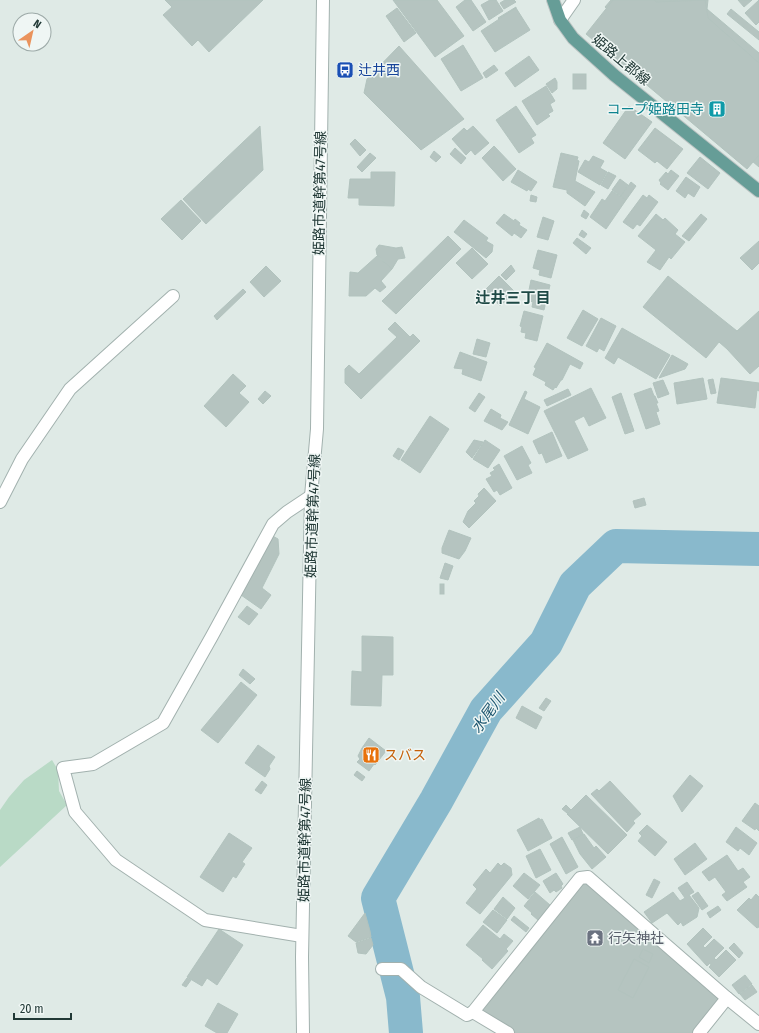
<svg xmlns="http://www.w3.org/2000/svg" width="759" height="1033" font-family="'Fira Sans Condensed','Noto Sans JP',sans-serif">
  <rect width="100%" height="100%" fill="#dfeae6"/>
  <path fill="#b9dac6" d="M52,760L58,770L59,791L67,805L0,867V810L9,797L24,780Z"/>
  <g fill="none" stroke-linecap="round" stroke-linejoin="round">
    <path stroke="#89b9cc" stroke-width="34" d="M406,1033L403,997L378,898L436,801L486,710L546,643L575,585L616,546L759,549"/>
  </g>
  <g fill="#b5c4c0" stroke="#b2c3be">
    <path d="M165,0H263L209,52L198,40L192,46L163,15L172,7Z"/>
    <path d="M393,0H437L464,36L435,57Z"/>
    <path d="M465,0H471L486,22L473,31L456,7Z"/>
    <path d="M490,0H496L503,11L489,20L481,5Z"/>
    <path d="M505,0H514L516,2L504,9L500,3Z"/>
    <path d="M611,0H708L707,9L759,53V167L598,29L611,13L605,7Z"/>
    <path d="M613,0H655L656,2L705,0L708,18L759,63V155L747,169L586,34Z"/>
    <path d="M738,0H752L744,7Z"/>
    <path d="M759,0V22L756,25L745,13Z"/>
    <path d="M516,7V8L499,19L498,18Z"/>
    <path d="M397,8L416,33L404,42L386,16Z"/>
    <path d="M516,8L530,30L495,52L481,31Z"/>
    <path d="M731,9L759,32V40L727,14Z"/>
    <path d="M463,45L483,78L461,91L441,59Z"/>
    <path d="M399,46L464,119L421,150L364,93L367,79Z"/>
    <path d="M529,56L539,70L515,87L505,73Z"/>
    <path d="M494,65L498,70L486,78L483,73Z"/>
    <rect x="573" y="74" width="13" height="15"/>
    <path d="M555,78L557,82V89L552,93L546,84Z"/>
    <path d="M546,86L555,101L550,104L553,111L548,114L550,116L537,125L522,101Z"/>
    <path d="M516,106L536,135L531,138L534,143L519,153L496,120Z"/>
    <path d="M629,106L652,122L625,159L603,143Z"/>
    <path d="M260,126L263,170L206,224L183,199Z"/>
    <path d="M473,126L489,143L475,155L471,150L466,155L452,139L464,128L467,131Z"/>
    <path d="M655,128L683,149L667,169L657,161L655,163L638,150Z"/>
    <path d="M355,139L366,150L360,156L350,144Z"/>
    <path d="M494,146L516,169L503,181L482,158Z"/>
    <path d="M455,148L466,158L461,164L450,154Z"/>
    <path d="M434,151L441,157L436,162L430,157Z"/>
    <path d="M370,153L376,158L362,172L357,167Z"/>
    <path d="M561,153L578,157L577,160L579,161L575,181L595,192L585,206L567,193V190L553,187Z"/>
    <path d="M593,156L604,161L600,168L607,172L600,185L578,172L585,160L589,162Z"/>
    <path d="M700,157L720,173L708,189L687,173Z"/>
    <path d="M518,170L537,182L531,191L528,189L527,191L511,182Z"/>
    <path d="M671,170L679,176L668,190L660,184L661,183L659,180L666,172L668,174Z"/>
    <path d="M371,172H395L394,206L359,205V198H348L350,179H371Z"/>
    <path d="M608,172L616,176L608,189L601,185Z"/>
    <path d="M686,177L700,187L694,197L688,193L685,198L676,191Z"/>
    <path d="M620,179L628,185L621,196L612,190Z"/>
    <path d="M631,182L636,186L626,200L621,196Z"/>
    <path d="M612,191L626,200L606,229L590,217L602,199L605,201Z"/>
    <path d="M531,195L537,197L536,202L530,201Z"/>
    <path d="M643,195L647,198L649,195L658,202L640,226L637,224L633,229L623,222Z"/>
    <path d="M181,200L201,221L182,240L161,219Z"/>
    <path d="M584,210L589,214L586,219L581,216Z"/>
    <path d="M504,214L514,221L515,219L520,223L519,225L527,230L521,238L514,233L512,236L496,223Z"/>
    <path d="M656,214L663,220L665,218L678,230L675,234L685,242L671,259L669,257L660,270L647,262L656,250L638,236Z"/>
    <path d="M701,214L707,219L689,241L682,236Z"/>
    <path d="M543,217L554,221L548,240L537,237Z"/>
    <path d="M464,220L488,238L486,241L493,245L492,252L486,258L454,232Z"/>
    <path d="M582,230L587,234L584,238L579,235Z"/>
    <path d="M448,236L461,249L396,314L382,301Z"/>
    <path d="M577,238L591,248L586,254L573,243Z"/>
    <path d="M759,241V263L752,270L740,258Z"/>
    <path d="M379,245L396,248L402,247L405,258L398,259L392,269L377,255L376,249Z"/>
    <path d="M472,248L488,264L472,279L456,263Z"/>
    <path d="M538,250L557,255L551,278L539,275L540,270L533,268Z"/>
    <path d="M377,256L392,269L381,281L386,287L380,292L375,288L366,296H349L350,272L358,273Z"/>
    <path d="M511,265L515,271L506,280L501,275Z"/>
    <path d="M266,266L281,281L264,297L250,282Z"/>
    <path d="M499,276L515,292L500,306L485,290Z"/>
    <path d="M668,276L737,331L759,311V366L750,374L727,349L719,342L706,358L643,307Z"/>
    <path d="M531,280L550,285L544,310L532,307L533,302L527,300Z"/>
    <path d="M243,289L246,292L217,320L214,316Z"/>
    <path d="M583,310L598,319L582,346L567,338Z"/>
    <path d="M524,311L543,316L537,341L525,338L526,333L521,332L522,327L520,326Z"/>
    <path d="M601,318L616,326L604,351L599,348L597,352L586,346Z"/>
    <path d="M395,322L410,337L413,334L420,341L361,399L345,383V369L349,365L359,374L397,337L388,329Z"/>
    <path d="M622,328L670,355L656,379L618,357L614,364L605,358Z"/>
    <path d="M477,339L490,343L486,357L473,354Z"/>
    <path d="M547,343L583,363L580,369L570,364L562,380H561L556,388L555,387L553,390L545,385L546,382L533,375L536,368L534,367Z"/>
    <path d="M460,352L487,362L481,381L462,374L463,369L454,368Z"/>
    <path d="M672,355L688,364L685,369L659,378Z"/>
    <path d="M233,374L246,386L239,393L249,402L226,427L204,406Z"/>
    <path d="M703,378L707,399L677,404L674,383Z"/>
    <path d="M721,378L759,383V391L757,390L755,408L717,403Z"/>
    <path d="M713,379L716,393L711,394L708,380Z"/>
    <path d="M663,380L669,394L658,398L653,383Z"/>
    <path d="M591,388L606,418L589,426L584,416L574,421L588,450L568,459L544,411Z"/>
    <path d="M651,388L654,396H655L658,403H656L659,411L656,412L660,424L646,429L634,394Z"/>
    <path d="M568,389L571,395L547,406L544,400Z"/>
    <path d="M265,391L271,396L263,404L258,399Z"/>
    <path d="M525,391L527,392L524,399L540,407L528,434L509,425Z"/>
    <path d="M479,393L485,397L475,412L469,408Z"/>
    <path d="M621,393L634,431L625,434L612,397Z"/>
    <path d="M491,409L501,415L500,418L508,422L502,430L484,421Z"/>
    <path d="M430,416L449,429L420,473L401,460Z"/>
    <path d="M552,432L562,456L546,463L542,453L539,454L533,441Z"/>
    <path d="M474,440L483,442L472,458L466,452Z"/>
    <path d="M485,440L500,450L488,468L473,459Z"/>
    <path d="M522,446L531,463L528,465L532,473L517,480L504,456Z"/>
    <path d="M398,448L404,451L399,460L393,456Z"/>
    <path d="M499,464L512,488L500,495L497,490L494,492L486,479L492,476L490,473L495,470L493,468Z"/>
    <path d="M484,488L496,501L469,528L463,522L468,511L476,503L474,501L479,496L478,494Z"/>
    <path d="M644,498L646,505L635,508L633,501Z"/>
    <path d="M449,530L471,538L465,551L459,559L442,553V548Z"/>
    <path d="M271,535L278,539L279,554L262,588L271,595L261,609L241,595Z"/>
    <path d="M445,563L453,566L448,580L440,578Z"/>
    <rect x="440" y="584" width="4" height="10"/>
    <path d="M247,606L258,614L249,625L238,617Z"/>
    <path d="M362,636L393,637V675H382L381,706L351,705L352,671L362,672Z"/>
    <path d="M243,669L255,679L250,684L239,675Z"/>
    <path d="M241,682L257,695L218,743L201,730Z"/>
    <path d="M546,698L551,701L544,711L539,708Z"/>
    <path d="M522,706L542,717L536,729L516,718Z"/>
    <path d="M369,738L386,751L375,765L374,764L369,771L357,762L360,759L358,756L362,748Z"/>
    <path d="M258,745L275,757L269,766L270,769L265,777L245,763Z"/>
    <path d="M357,771L365,777L362,781L354,775Z"/>
    <path d="M690,775L703,786L682,812L673,796Z"/>
    <path d="M262,781L267,785L261,794L255,790Z"/>
    <path d="M610,781L641,814L633,821L635,823L627,832L591,794L597,789L599,791Z"/>
    <path d="M586,795L627,835L608,854L567,814Z"/>
    <path d="M755,803L759,806V831L756,828L755,830L742,821Z"/>
    <path d="M566,805L571,810L567,813L562,809Z"/>
    <path d="M539,818L540,820L542,819L552,838L528,851L517,830Z"/>
    <path d="M647,825L667,842L655,856L638,841L642,836L639,833Z"/>
    <path d="M580,827L583,834L572,840L568,833Z"/>
    <path d="M736,827L757,843L749,855L740,848L738,851L726,842Z"/>
    <path d="M229,833L252,848L242,862L245,864L236,878L233,876L223,892L200,877Z"/>
    <path d="M584,834L594,848L596,846L606,857L592,869L580,854L573,840Z"/>
    <path d="M562,837L578,867L566,874L550,844Z"/>
    <path d="M695,843L707,859L685,875L674,859Z"/>
    <path d="M540,849L551,870L536,878L526,856Z"/>
    <path d="M727,855L738,871L743,868L750,877L743,882L747,887L727,901L722,895L726,892L715,877L709,881L702,872Z"/>
    <path d="M498,863L501,866L504,863L511,868L512,875L480,914L466,903L477,889L473,885L486,869L490,873Z"/>
    <path d="M524,873L540,885L528,899L513,886Z"/>
    <path d="M556,873L563,884L561,886L562,888L556,892L554,890L550,893L543,881Z"/>
    <path d="M588,877L727,998L699,1033H508L473,1012Z"/>
    <path d="M654,879L660,882L652,898L646,895Z"/>
    <path d="M687,882L694,892L689,895L699,908L697,917L683,926L681,922L678,925L667,913L652,923L644,912L673,892L680,901L685,898L678,888Z"/>
    <path d="M535,892L550,905L538,920L531,914L532,913L524,906Z"/>
    <path d="M698,892L708,906L702,910L692,896Z"/>
    <path d="M756,894L759,897V927L757,928L737,910L749,898L751,900Z"/>
    <path d="M503,897L515,908L507,919L494,909Z"/>
    <path d="M718,906L721,910L710,918L707,913Z"/>
    <path d="M493,910L507,920L497,933L483,922Z"/>
    <path d="M365,913L370,931L371,937L356,942L348,936Z"/>
    <path d="M514,916L529,928L526,932L511,920Z"/>
    <path d="M483,925L500,939L504,934L513,941L506,949L508,951L492,969L482,960L483,959L466,945Z"/>
    <path d="M703,928L712,937L703,946L705,948L714,939L724,948L714,958L716,960L726,950L736,960L719,977L709,967L711,965L710,963L707,966L687,944Z"/>
    <path d="M219,929L243,945L217,985L207,978L202,986L187,977Z"/>
    <path d="M371,938L373,945L366,954L358,953L356,943Z"/>
    <path d="M734,943L743,953L739,958L729,948Z"/>
    <path d="M643,949L653,954L649,963L639,957Z"/>
    <path d="M634,959L649,967L633,998L618,990Z"/>
    <path d="M745,975L752,984L739,994L732,985Z"/>
    <path d="M187,978L191,980L186,987L182,985Z"/>
    <path d="M752,985L757,992L745,1000L740,994Z"/>
    <path d="M218,1003L238,1014L227,1033H217L205,1026Z"/>
  </g>
  <g fill="none" stroke-linecap="round" stroke-linejoin="round">
    <g stroke="#a2b1ae" stroke-width="14">
      <g id="minor">
        <path d="M560,20L574,0"/>
        <path d="M0,502L22,459L70,389L173,296"/>
        <path d="M302,936L205,920L116,860L75,812L63,768L93,764L163,723L212,636L273,524L287,512L311,496"/>
        <path d="M382,969H401L421,987L467,1015L473,1012"/>
        <path d="M727,998L759,1024"/>
        <path d="M508,1033L473,1012L580,878L588,877L727,998L699,1033"/>
      </g>
    </g>
    <g stroke="#a2b1ae" stroke-width="14">
      <path id="tertiary" d="M303,1033L302,957L311,496L317,429L323,0"/>
    </g>
    <g stroke="#bcc4c3" stroke-width="14">
      <path id="primary" d="M553,0L560,20L573,38L614,75L759,191"/>
    </g>
    <use href="#minor" stroke="#fff" stroke-width="12"/>
    <use href="#tertiary" stroke="#fff" stroke-width="12"/>
    <use href="#primary" stroke="#669d97" stroke-width="12"/>
  </g>
  <defs>
    <g id="bus-square" transform="scale(0.9)"><rect x="-9" y="-9" width="18" height="18" rx="4" fill="#1a4fb4" stroke="#eff6f4"/><path d="M-5-6H5V4H4V6H2V4H-2V6H-4V4H-5ZM-3.5-4V0h7V-4ZM-3.5 1.2v1.5H-2V1.2ZM2 1.2v1.5H3.5V1.2Z" fill="#fff"/></g>
    <g id="building-square" transform="scale(0.9)"><rect x="-9" y="-9" width="18" height="18" rx="4" fill="#0f9aa8" stroke="#eff6f4"/><path d="M-4-6H4V6H1V3H-1V6H-4ZM-2.5-4.3h1.7v1.8h-1.7ZM.8-4.3h1.7v1.8H.8ZM-2.5-1h1.7V.8h-1.7ZM.8-1h1.7V.8H.8Z" fill="#fff"/></g>
    <g id="restaurant-square" transform="scale(0.9)"><rect x="-9" y="-9" width="18" height="18" rx="4" fill="#e8710a" stroke="#eff6f4"/><path d="M-5-6h1v4h1v-4h1v4h1v-4h1v5L-1.5 .5V6h-2V.5L-5-1ZM5-6V6H3V1.5H1.5Q1.5-4 5-6Z" fill="#fff"/></g>
    <g id="temple-square" transform="scale(0.9)"><rect x="-9" y="-9" width="18" height="18" rx="4" fill="#6b7280" stroke="#eff6f4"/><path d="M0-6L5-2H3V0L6.5 2.5H4V6H1.5V3h-3V6H-4V2.5H-6.5L-3 0V-2H-5Z" fill="#fff"/></g>
  </defs>
  <g fill-rule="evenodd">
    <use href="#bus-square" x="345" y="70"/>
    <use href="#building-square" x="717" y="109"/>
    <use href="#restaurant-square" x="371" y="755"/>
    <use href="#temple-square" x="595" y="938"/>
  </g>
  <g text-anchor="middle" dominant-baseline="central" stroke-width="3" stroke-linejoin="round" paint-order="stroke">
    <g font-size="14" fill="#213936" stroke="#eff6f4">
      <text transform="translate(621 60) rotate(40)">姫路上郡線</text>
      <text transform="translate(320 193) rotate(-89)">姫路市道幹第47号線</text>
      <text transform="translate(313 516) rotate(-88)">姫路市道幹第47号線</text>
      <text transform="translate(305 840) rotate(-89)">姫路市道幹第47号線</text>
    </g>
    <g font-size="14" fill="#164399" stroke="#eff6f4" text-anchor="start">
      <text x="358" y="70">辻井西</text>
    </g>
    <g font-size="14" fill="#0d838f" stroke="#eff6f4" text-anchor="end">
      <text x="704" y="109">コープ姫路田寺</text>
    </g>
    <g font-size="14" fill="#c56008" stroke="#eff6f4" text-anchor="start">
      <text x="384" y="755">スバス</text>
    </g>
    <g font-size="14" fill="#5b616d" stroke="#eff6f4" text-anchor="start">
      <text x="608" y="938">行矢神社</text>
    </g>
    <g font-size="15" font-weight="bold" fill="#1e4945" stroke="#eff6f4">
      <text x="513" y="298">辻井三丁目</text>
    </g>
    <g font-size="15" font-style="italic" fill="#1f5871" stroke="#eff6f4">
      <text transform="translate(488 713) rotate(-54)">水尾川</text>
    </g>
  </g>
  <g transform="translate(32 32) rotate(34)"><circle r="19" fill="#eff6f4" stroke="#9daaa8"/>
  <path d="M0-3L7 15L0 10L-7 15Z" fill="#ea935c"/>
  <text y="-6" font-size="11" font-weight="bold" text-anchor="middle" fill="#213936">N</text>
  </g>
  <path d="M14 1013v6h57v-6" fill="none" stroke="#213936" stroke-width="2"/>
  <text x="20" y="1013" font-size="12" fill="#213936" stroke="#eff6f4" stroke-width="3" paint-order="stroke">20 m</text>
</svg>
